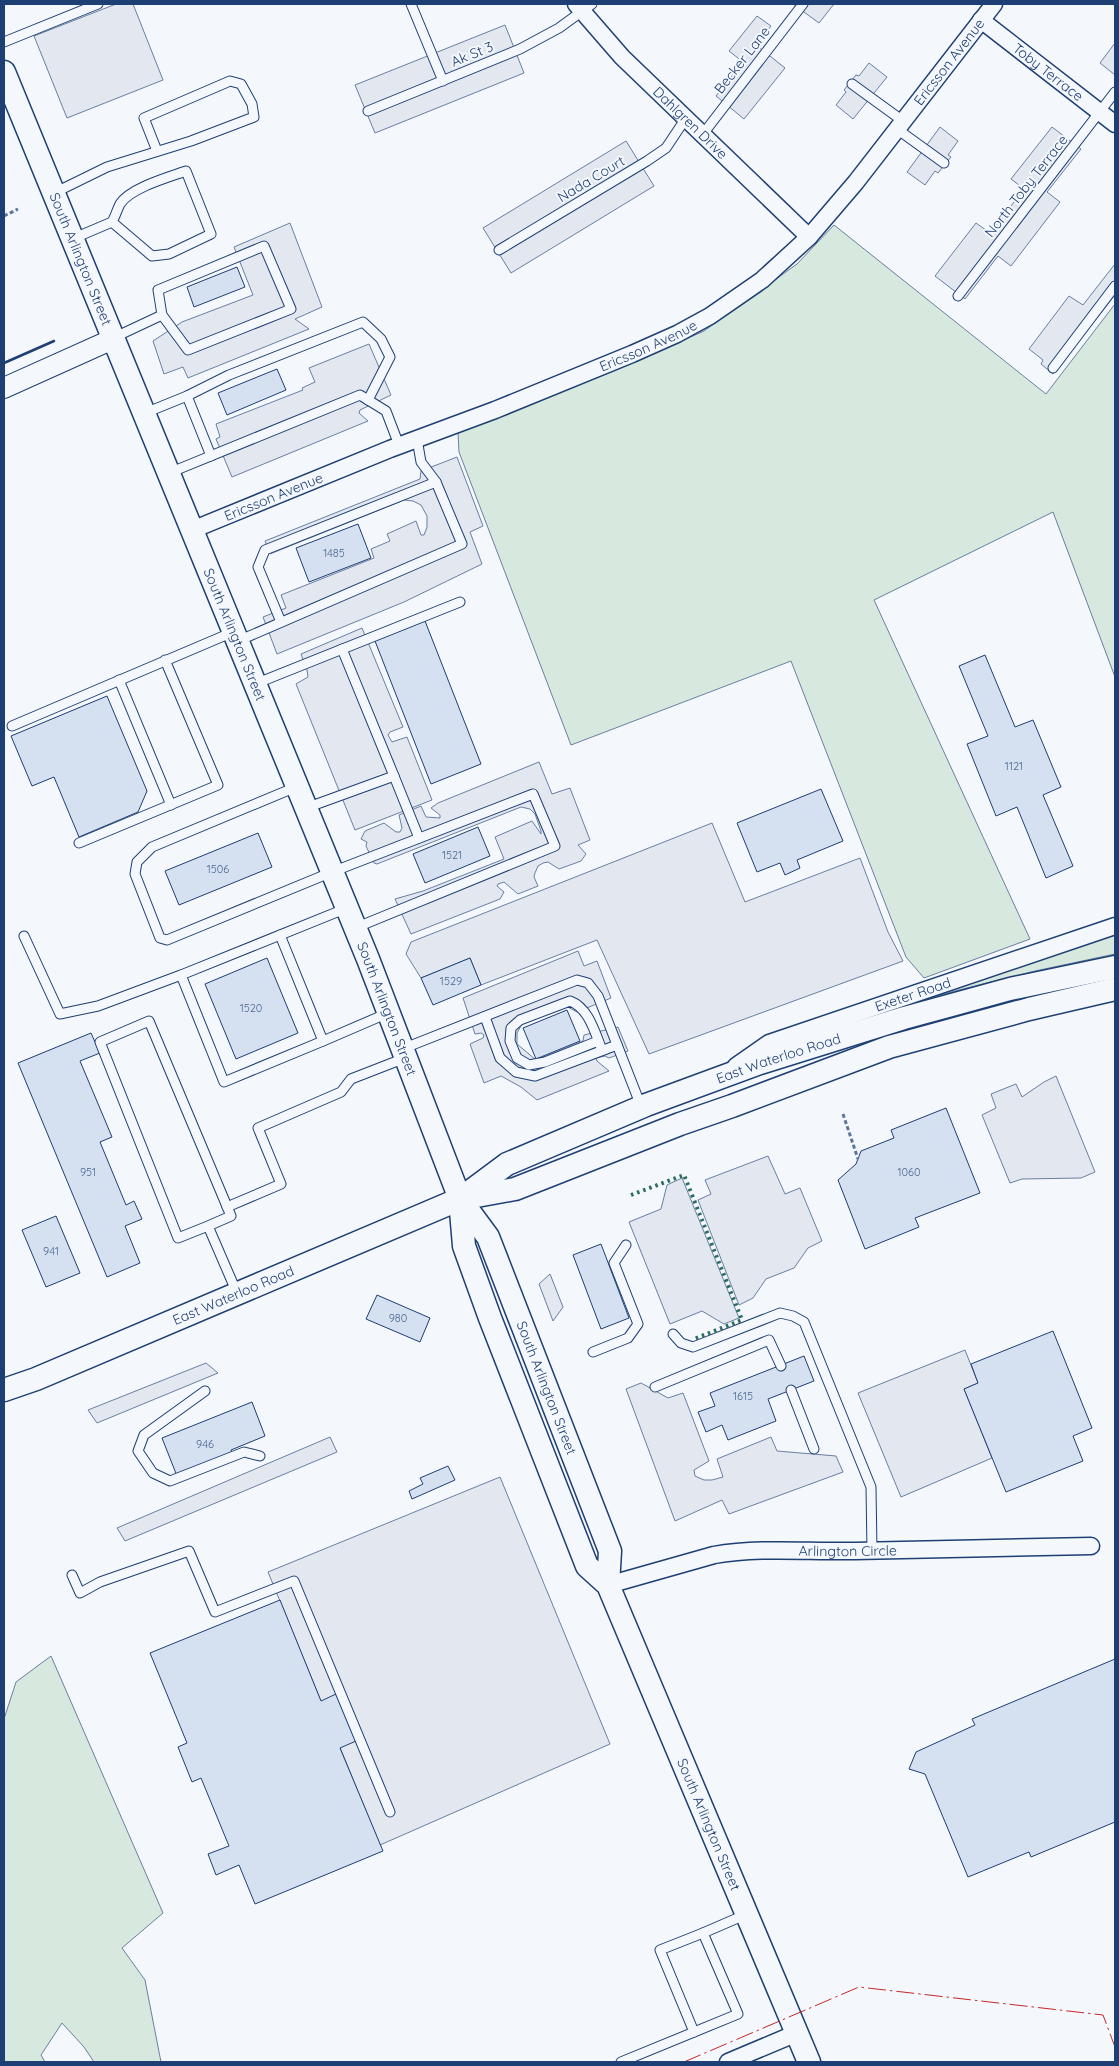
<svg xmlns="http://www.w3.org/2000/svg" width="1119" height="2066" font-family="Quicksand,sans-serif">
  <rect width="100%" height="100%" fill="#f4f7fb"/>
  <g fill="#d7e8df" stroke="#687fa3">
    <path d="M834,225L1046,394L1115,304V677L1053,512L874,600L1030,939L924,978L906,957L791,661L571,745L459,452L458,433L611,372L704,331L797,264Z"/>
    <path d="M1115,933V954L1035,971L919,1000Z"/>
    <path d="M51,1656L163,1913L122,1948L145,1980L161,2062H94L84,2047L62,2023L41,2055L45,2062H4V1719L16,1682Z"/>
  </g>
  <g fill="#e3e8f0" stroke="#687fa3">
    <path d="M116,4H133L163,80L67,118L34,36Z"/>
    <path d="M793,4H834L819,23Z"/>
    <path d="M757,16L771,26L756,45L785,68L744,119L716,96L743,62L729,51Z"/>
    <path d="M505,25L524,73L375,133L355,85Z"/>
    <path d="M1115,43V75L1100,63Z"/>
    <path d="M869,63L887,77L853,119L836,105L846,92L844,90L856,75L859,76Z"/>
    <path d="M940,127L958,141L948,155L951,157L938,173L935,171L925,185L907,172Z"/>
    <path d="M1052,127L1081,149L1047,192L1060,202L1011,266L998,256L965,299L935,276L976,223L990,233L1024,189L1011,179Z"/>
    <path d="M626,141L654,186L511,273L483,228Z"/>
    <path d="M290,223L322,307L295,319L309,329L188,378L183,367L164,374L153,341L182,322L253,295L234,247Z"/>
    <path d="M1115,264V295L1053,374L1041,364L1043,360L1029,349L1069,296L1083,305Z"/>
    <path d="M369,344L391,395L360,410L359,413L368,421L232,477L216,439L220,437L216,424L303,390L302,388L315,382L309,368Z"/>
    <path d="M457,457L483,526L470,532L482,564L404,602L277,654L263,617L286,608L281,595L374,558L371,549L390,541L387,534L416,521L421,535H424L427,527V516L421,505L413,501L404,500L270,554L265,541L420,479L421,471Z"/>
    <path d="M362,628L403,727L390,732L388,735L392,742L407,737L432,800L355,830L296,684L308,677L307,670L301,654Z"/>
    <path d="M539,762L552,794L570,788L590,840L578,845L586,854L581,861L559,869L548,862L543,863L538,866L535,873L534,877L538,886L518,894L504,882L498,884L497,886L504,892L500,899L411,934L395,899L423,891L504,859L495,837L532,821L541,834V831L535,814L530,809L521,807L377,864L374,863L366,846L367,842L361,839L365,831L384,823L396,832H400L402,828L399,815L421,806L426,817L440,818V815L431,808L438,803Z"/>
    <path d="M712,823L745,902L860,858L888,932L903,961L649,1054L597,940L481,985L470,958L421,978L406,954L411,942Z"/>
    <path d="M578,951L584,966L597,961L611,998L577,1012L566,1006L522,1024L517,1033V1044L536,1060L583,1041L584,1035L618,1027L628,1051L609,1058L605,1056L596,1058L597,1061L609,1071L537,1100L521,1087L501,1076L484,1083L470,1044L483,1038L484,1035L481,1033L475,1034L463,998Z"/>
    <path d="M1056,1076L1095,1172L1081,1178L1022,1179L1010,1183L982,1115L996,1108L991,1094L1016,1084L1022,1097L1044,1082Z"/>
    <path d="M768,1156L785,1194L800,1188L822,1241L808,1248L794,1268L766,1279L753,1298L739,1305L698,1200L711,1194L705,1180Z"/>
    <path d="M682,1178L739,1318L724,1324L702,1311L670,1324L629,1222L661,1209L667,1185Z"/>
    <path d="M550,1274L563,1307L553,1321L539,1284Z"/>
    <path d="M965,1350L978,1383L964,1389L992,1458L901,1497L858,1393Z"/>
    <path d="M206,1363L218,1373L97,1423L88,1410Z"/>
    <path d="M641,1383L668,1398L683,1393L709,1461L694,1470L695,1476L704,1480H712L723,1477L717,1459L771,1437L777,1451L836,1456L843,1472L729,1514L722,1500L675,1521L626,1389Z"/>
    <path d="M330,1437L337,1452L125,1541L117,1528Z"/>
    <path d="M500,1477L610,1744L380,1845L268,1572Z"/>
  </g>
  <g fill="#d5e0f0" stroke="#1d3f73">
    <path d="M237,267L245,287L194,307L187,287Z"/>
    <path d="M277,369L286,390L227,415L218,393Z"/>
    <path d="M358,524L371,558L309,582L296,548Z"/>
    <path d="M425,621L481,764L431,784L375,641Z"/>
    <path d="M985,655L1015,727L1033,720L1061,787L1043,795L1073,866L1046,878L1017,807L996,816L967,744L988,736L959,666Z"/>
    <path d="M107,696L147,791L138,812L79,837L54,777L32,786L11,736Z"/>
    <path d="M821,789L843,841L797,860L800,868L785,875L780,863L757,872L737,823Z"/>
    <path d="M478,827L490,856L425,883L413,854Z"/>
    <path d="M258,833L272,867L179,905L165,871Z"/>
    <path d="M267,958L298,1033L236,1059L205,984Z"/>
    <path d="M470,958L481,985L433,1005L421,978Z"/>
    <path d="M567,1010L580,1041L536,1059L523,1028Z"/>
    <path d="M91,1033L100,1053L80,1061L112,1137L100,1142L126,1205L134,1201L142,1219L125,1226L140,1263L107,1277L18,1063Z"/>
    <path d="M946,1108L980,1193L915,1218L919,1227L865,1249L838,1180L856,1164L861,1151L894,1138L891,1130Z"/>
    <path d="M56,1216L80,1273L46,1287L22,1230Z"/>
    <path d="M601,1244L629,1318L601,1329L573,1255Z"/>
    <path d="M377,1295L430,1318L420,1342L366,1319Z"/>
    <path d="M1053,1331L1092,1428L1073,1436L1083,1461L1006,1492L964,1389L978,1383L971,1364Z"/>
    <path d="M804,1356L814,1381L768,1399L776,1421L728,1440L722,1425L706,1432L698,1412L715,1406L710,1393Z"/>
    <path d="M252,1402L265,1436L231,1450L232,1454L177,1476L162,1438Z"/>
    <path d="M448,1466L455,1480L412,1499L409,1491L423,1484L420,1478Z"/>
    <path d="M280,1600L321,1701L336,1694L356,1741L340,1748L383,1851L255,1904L239,1865L216,1875L208,1854L229,1846L201,1778L192,1782L178,1747L187,1743L150,1653Z"/>
    <path d="M1115,1659V1822L1031,1857L1029,1852L968,1877L925,1774L909,1769L916,1752L975,1725L972,1719Z"/>
  </g>
  <g fill="none" stroke-linecap="round" stroke-linejoin="round">
    <g stroke="#1d3f73" stroke-width="11">
      <g id="service">
        <path d="M411,4L443,81"/>
        <path d="M4,42L98,4"/>
        <path d="M852,84L903,121"/>
        <path d="M368,111L520,49L559,28L592,4"/>
        <path d="M897,129L944,163"/>
        <path d="M703,134L803,4"/>
        <path d="M54,193L107,167L191,141L254,117L252,104L241,84L230,81L144,118L157,151"/>
        <path d="M72,239L112,222C115,217 117,210 120,204C130,188 169,177 186,171L211,234L169,254L152,256L112,222"/>
        <path d="M264,246L291,309L188,350L162,315L158,290Z"/>
        <path d="M499,250L647,161L666,148L686,118"/>
        <path d="M958,296L1115,92"/>
        <path d="M113,338L162,315"/>
        <path d="M1053,368L1115,286"/>
        <path d="M187,396L211,456"/>
        <path d="M145,413L187,396L229,375L363,322L381,339L390,357L368,400"/>
        <path d="M169,473L360,395L386,411L399,445"/>
        <path d="M281,622L258,567L265,550L436,482"/>
        <path d="M238,641L462,544L436,482L421,462L417,439"/>
        <path d="M119,680L171,805"/>
        <path d="M255,684L460,602"/>
        <path d="M12,726L233,632"/>
        <path d="M394,776L419,838"/>
        <path d="M296,787L152,847L137,862L135,874L160,938L167,940L332,872L533,794L555,846L355,928"/>
        <path d="M306,808L394,776L342,649"/>
        <path d="M79,843L218,785L165,660"/>
        <path d="M280,935L323,1041L388,1013"/>
        <path d="M24,936L60,1014L98,1006L181,975L347,908"/>
        <path d="M181,975L224,1082L323,1041"/>
        <path d="M485,1017L500,1058L516,1072L535,1076L617,1045"/>
        <path d="M598,1041L545,1062L529,1065L517,1058L510,1041L511,1028L520,1020L570,1001C589,1008 595,1033 602,1050"/>
        <path d="M402,1049L577,980L588,983L598,996L641,1106"/>
        <path d="M227,1207L281,1184L258,1128L341,1092L351,1079L405,1058"/>
        <path d="M208,1226L231,1216L149,1021L100,1042L178,1238L208,1226L237,1293"/>
        <path d="M673,1334L681,1343L693,1347L780,1313L793,1316L804,1322L871,1487L872,1551"/>
        <path d="M593,1352L628,1338L638,1324L614,1263L626,1245"/>
        <path d="M655,1387L769,1340L781,1366"/>
        <path d="M791,1390L814,1449"/>
        <path d="M205,1391L144,1435L138,1451L153,1473L170,1481L244,1452L260,1456"/>
        <path d="M72,1575L80,1593L100,1582L189,1551L215,1612L294,1581L390,1812"/>
        <path d="M694,2032L660,1950L703,1933"/>
        <path d="M621,2062L738,2014L703,1933L747,1914"/>
      </g>
    </g>
    <g stroke="#1d3f73" stroke-width="19">
      <g id="minor">
        <path id="s1" d="M576,4L622,57L809,237"/>
        <path id="s2" d="M981,20L1115,124"/>
        <path id="s3" d="M192,530L390,449L495,410L632,354L677,334L710,316L762,280L809,237L856,182L994,4"/>
        <path id="s4" d="M736,1066L769,1043L1115,926"/>
        <path id="s5" d="M608,1585L714,1555C761,1547 808,1552 855,1551C934,1550 1012,1547 1091,1546"/>
        <path d="M728,2062L797,2033"/>
      </g>
    </g>
    <g stroke="#1d3f73" stroke-width="22">
      <path id="tertiary" d="M4,388L113,339"/>
    </g>
    <g stroke="#1d3f73" stroke-width="25">
      <g id="secondary">
        <path id="s6" d="M4,72L368,959L460,1199L464,1246L490,1318L587,1566L608,1585L809,2062"/>
        <path id="s7" d="M464,1196L507,1164L646,1105L760,1063L904,1018L1010,989L1115,967"/>
        <path id="s8" d="M460,1199L488,1237L610,1551L608,1585"/>
        <path id="s9" d="M4,1390L36,1379L460,1199L515,1189L680,1124L732,1106L889,1047L1029,1009L1115,989"/>
      </g>
    </g>
    <g stroke="#5e769c" stroke-width="3" stroke-dasharray="4 2.5" stroke-linecap="butt">
      <path d="M4,216L18,209"/>
      <path d="M843,1114L858,1159"/>
    </g>
    <use href="#service" stroke="#f4f7fb" stroke-width="9"/>
    <use href="#minor" stroke="#f4f7fb" stroke-width="16"/>
    <use href="#tertiary" stroke="#f4f7fb" stroke-width="20"/>
    <use href="#secondary" stroke="#f4f7fb" stroke-width="22"/>
    <path stroke="#2c6c60" stroke-width="4" stroke-dasharray="2.5 4" stroke-linecap="butt" d="M631,1195L684,1175L742,1320L694,1339"/>
    <path stroke="#1d3f73" stroke-width="2.5" d="M4,363L54,341"/>
    <path stroke="#c62828" stroke-width="1" stroke-dasharray="18 4 2.5 4" stroke-linecap="butt" d="M684,2062L859,1987L1103,2015L1115,2047"/>
  </g>
  <g text-anchor="middle" dominant-baseline="central" stroke-width="4" stroke-linejoin="round" paint-order="stroke">
    <g font-size="11" fill="#4b6792">
      <text x="334" y="553">1485</text>
      <text x="1014" y="766">1121</text>
      <text x="452" y="855">1521</text>
      <text x="218" y="869">1506</text>
      <text x="451" y="981">1529</text>
      <text x="251" y="1008">1520</text>
      <text x="88" y="1172">951</text>
      <text x="909" y="1172">1060</text>
      <text x="51" y="1251">941</text>
      <text x="398" y="1318">980</text>
      <text x="743" y="1396">1615</text>
      <text x="205" y="1444">946</text>
    </g>
    <g font-size="14" fill="#1d3f73" stroke="#f4f7fb">
      <text transform="translate(472 54) rotate(-22)">Ak St 3</text>
      <text transform="translate(742 60) rotate(-52)">Becker Lane</text>
      <text stroke="none"><textPath href="#s3" startOffset="912">Ericsson Avenue</textPath></text>
      <text stroke="none"><textPath href="#s2" startOffset="85">Toby Terrace</textPath></text>
      <text stroke="none"><textPath href="#s1" startOffset="165">Dahlgren Drive</textPath></text>
      <text transform="translate(591 179) rotate(-31)">Nada Court</text>
      <text transform="translate(1026 186) rotate(-52)">North Toby Terrace</text>
      <text stroke="none"><textPath href="#s6" startOffset="202">South Arlington Street</textPath></text>
      <text stroke="none"><textPath href="#s3" startOffset="492">Ericsson Avenue</textPath></text>
      <text stroke="none"><textPath href="#s3" startOffset="88">Ericsson Avenue</textPath></text>
      <text stroke="none"><textPath href="#s6" startOffset="608">South Arlington Street</textPath></text>
      <text stroke="none"><textPath href="#s4" startOffset="192">Exeter Road</textPath></text>
      <text stroke="none"><textPath href="#s6" startOffset="1012">South Arlington Street</textPath></text>
      <text stroke="none"><textPath href="#s7" startOffset="345">East Waterloo Road</textPath></text>
      <text stroke="none"><textPath href="#s9" startOffset="248">East Waterloo Road</textPath></text>
      <text stroke="none"><textPath href="#s8" startOffset="209">South Arlington Street</textPath></text>
      <text stroke="none"><textPath href="#s5" startOffset="244">Arlington Circle</textPath></text>
      <text stroke="none"><textPath href="#s6" startOffset="1894">South Arlington Street</textPath></text>
    </g>
  </g>
  <rect width="1119" height="2066" fill="none" stroke="#1d3f73" stroke-width="10"/>
</svg>
